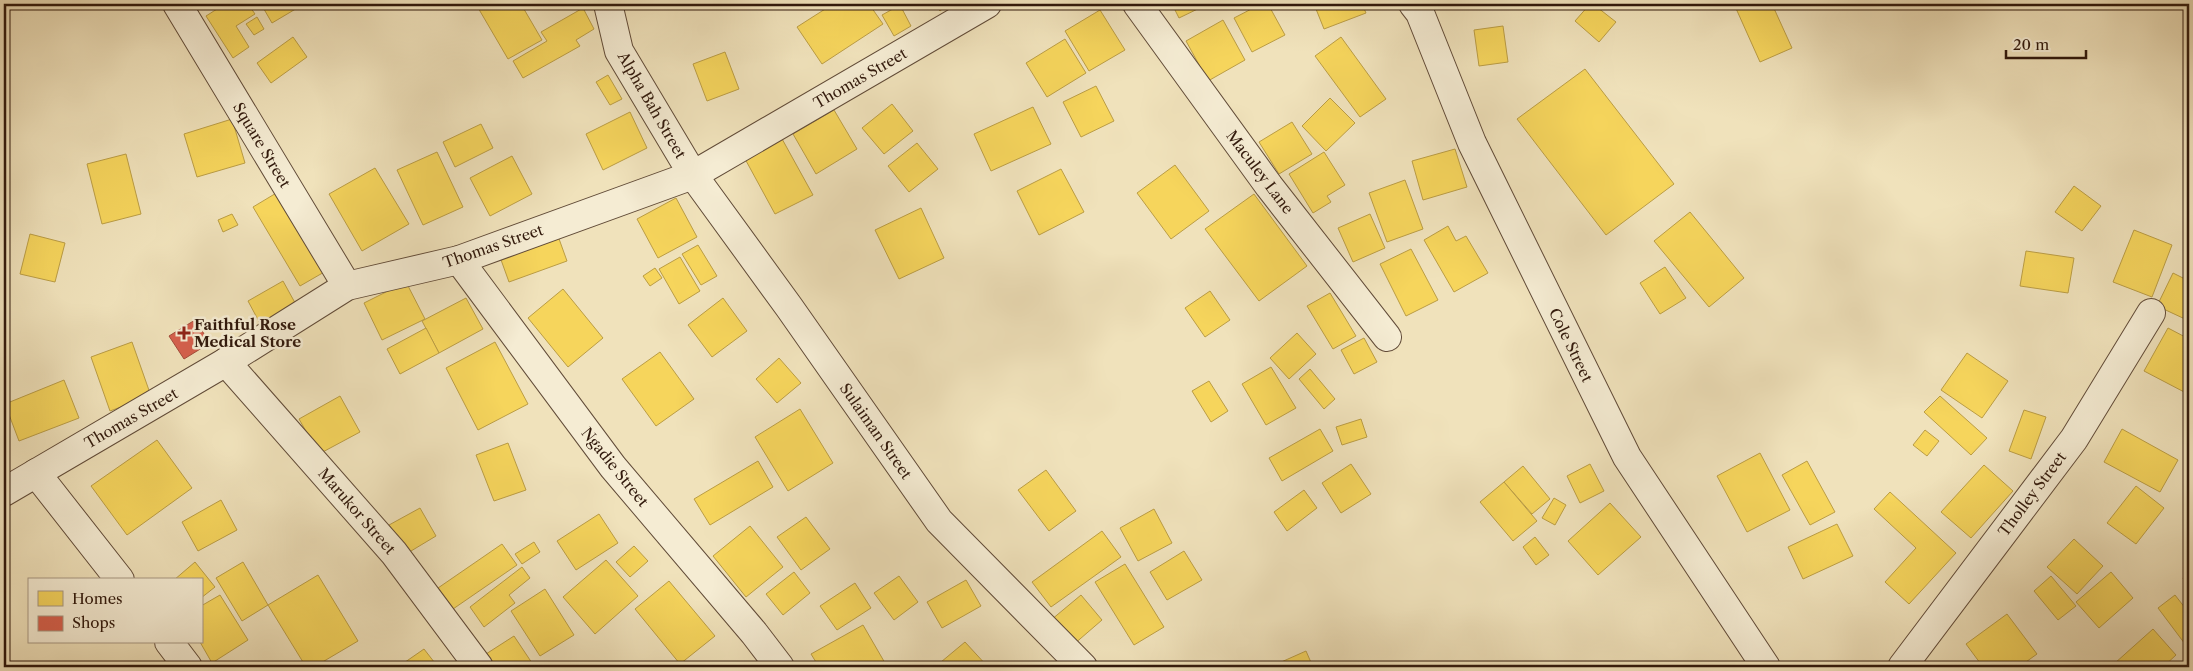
<svg xmlns="http://www.w3.org/2000/svg" width="2193" height="671" font-family="'Libre Caslon Text',serif">
  <rect width="100%" height="100%" fill="#f0e2bb"/>
  <filter id="stains"><feTurbulence type="fractalNoise" baseFrequency=".004" numOctaves="4"/><feColorMatrix values="0 0 0 0 .2 0 0 0 0 .09 0 0 0 0 .02 0 0 0 .5 -.17"/></filter>
  <radialGradient id="worn" r=".72"><stop offset=".6" stop-color="#630" stop-opacity="0"/><stop offset="1" stop-color="#630" stop-opacity=".3"/></radialGradient>
  <g fill="#f6d55c" stroke="#bb9d44">
    <path d="M225,4H248L255,14L236,26L249,47L233,58L206,16Z"/>
    <path d="M261,4H304L272,23Z"/>
    <path d="M481,4H521L542,40L508,59L477,6Z"/>
    <path d="M833,4H869L883,24L822,64L797,27Z"/>
    <path d="M934,4H948L940,11Z"/>
    <path d="M1172,4H1208L1179,18Z"/>
    <path d="M1261,4H1268L1285,35L1252,52L1234,18Z"/>
    <path d="M1314,4H1362L1366,13L1324,29Z"/>
    <path d="M1590,4H1593L1616,22L1599,42L1575,21Z"/>
    <path d="M1734,4H1772L1792,48L1760,62Z"/>
    <path d="M900,5L911,26L894,36L882,15Z"/>
    <path d="M583,8L594,29L576,40L580,46L523,78L513,61L547,41L541,32Z"/>
    <path d="M1100,10L1125,50L1089,71L1065,31Z"/>
    <path d="M257,17L264,29L254,35L246,24Z"/>
    <path d="M1223,20L1245,60L1208,81L1186,41Z"/>
    <path d="M1503,26L1508,62L1479,66L1474,30Z"/>
    <path d="M293,37L307,57L271,83L257,63Z"/>
    <path d="M1341,37L1386,99L1360,117L1315,56Z"/>
    <path d="M1065,39L1086,73L1047,97L1026,63Z"/>
    <path d="M725,52L739,89L707,101L693,64Z"/>
    <path d="M1585,69L1674,184L1606,235L1517,119Z"/>
    <path d="M608,75L622,99L610,105L596,82Z"/>
    <path d="M1096,86L1114,121L1081,137L1063,102Z"/>
    <path d="M1330,98L1355,123L1326,151L1302,126Z"/>
    <path d="M892,104L913,131L884,154L862,128Z"/>
    <path d="M1033,107L1051,144L991,171L974,134Z"/>
    <path d="M834,110L857,149L816,174L793,134Z"/>
    <path d="M630,112L647,148L603,170L586,134Z"/>
    <path d="M232,119L245,163L197,177L184,134Z"/>
    <path d="M1292,122L1312,154L1279,174L1259,142Z"/>
    <path d="M481,124L493,148L455,167L443,142Z"/>
    <path d="M781,137L813,195L775,214L744,157Z"/>
    <path d="M917,143L938,169L909,192L888,166Z"/>
    <path d="M1455,149L1467,187L1423,200L1412,161Z"/>
    <path d="M437,152L463,207L423,225L397,170Z"/>
    <path d="M1324,152L1345,185L1327,196L1331,202L1313,213L1289,174Z"/>
    <path d="M126,154L141,214L102,224L87,164Z"/>
    <path d="M512,156L532,194L490,216L470,178Z"/>
    <path d="M1175,165L1209,211L1171,239L1137,193Z"/>
    <path d="M375,168L409,224L362,251L329,194Z"/>
    <path d="M1061,169L1084,212L1039,235L1017,191Z"/>
    <path d="M1405,180L1423,229L1387,242L1369,193Z"/>
    <path d="M2074,186L2101,206L2082,231L2055,212Z"/>
    <path d="M278,192L326,271L300,286L253,207Z"/>
    <path d="M1254,194L1307,266L1259,301L1205,229Z"/>
    <path d="M676,198L697,237L658,258L637,219Z"/>
    <path d="M921,208L944,258L899,279L875,230Z"/>
    <path d="M1690,212L1744,278L1709,307L1654,241Z"/>
    <path d="M232,214L238,225L223,232L218,220Z"/>
    <path d="M1370,214L1385,248L1353,262L1338,228Z"/>
    <path d="M1448,226L1456,241L1466,236L1488,273L1454,292L1424,240Z"/>
    <path d="M2134,230L2172,245L2152,297L2113,282Z"/>
    <path d="M30,234L65,243L55,282L20,274Z"/>
    <path d="M558,236L567,261L509,282L500,257Z"/>
    <path d="M698,245L717,276L701,285L682,254Z"/>
    <path d="M1411,249L1438,300L1406,316L1380,264Z"/>
    <path d="M2026,251L2074,258L2068,293L2020,286Z"/>
    <path d="M680,257L700,291L679,304L659,269Z"/>
    <path d="M1665,267L1686,298L1660,314L1640,283Z"/>
    <path d="M655,268L662,278L650,286L643,276Z"/>
    <path d="M2173,273L2189,281V311L2185,319L2157,306Z"/>
    <path d="M283,281L299,310L263,329L248,301Z"/>
    <path d="M406,282L425,319L382,340L364,303Z"/>
    <path d="M563,289L603,338L568,367L528,318Z"/>
    <path d="M1210,291L1230,320L1205,337L1185,308Z"/>
    <path d="M1330,293L1356,336L1333,349L1307,306Z"/>
    <path d="M466,298L483,329L439,353L422,321Z"/>
    <path d="M723,298L747,331L712,357L688,325Z"/>
    <path d="M426,328L439,353L400,374L387,349Z"/>
    <path d="M2168,328L2189,339L2188,394L2144,371Z"/>
    <path d="M1297,333L1316,354L1289,379L1270,358Z"/>
    <path d="M1364,338L1377,362L1354,374L1341,350Z"/>
    <path d="M132,342L151,396L110,411L91,357Z"/>
    <path d="M495,342L528,404L478,430L446,368Z"/>
    <path d="M660,352L694,399L656,426L622,379Z"/>
    <path d="M1967,353L2008,381L1982,418L1941,390Z"/>
    <path d="M779,358L801,383L777,403L756,379Z"/>
    <path d="M1271,367L1296,408L1266,425L1242,384Z"/>
    <path d="M1310,369L1335,399L1324,409L1299,379Z"/>
    <path d="M64,380L79,418L19,441L5,404Z"/>
    <path d="M1209,381L1228,411L1211,422L1192,391Z"/>
    <path d="M340,396L360,432L319,454L299,419Z"/>
    <path d="M1940,396L1987,438L1971,455L1924,412Z"/>
    <path d="M800,409L833,463L788,491L755,437Z"/>
    <path d="M2024,410L2046,417L2031,459L2009,451Z"/>
    <path d="M1361,419L1367,437L1342,445L1336,427Z"/>
    <path d="M1320,429L1333,451L1282,481L1269,458Z"/>
    <path d="M2122,429L2178,460L2160,492L2104,462Z"/>
    <path d="M1925,430L1939,441L1927,456L1913,445Z"/>
    <path d="M157,440L192,488L127,535L91,486Z"/>
    <path d="M508,443L526,490L494,501L476,455Z"/>
    <path d="M1760,453L1790,510L1747,532L1717,476Z"/>
    <path d="M758,461L773,487L710,525L694,499Z"/>
    <path d="M1807,461L1835,512L1810,525L1782,475Z"/>
    <path d="M1351,464L1371,494L1341,513L1322,483Z"/>
    <path d="M1590,464L1604,491L1580,503L1567,476Z"/>
    <path d="M1984,465L2013,491L1971,538L1941,512Z"/>
    <path d="M1523,466L1550,499L1532,514L1504,482Z"/>
    <path d="M1046,470L1076,511L1049,531L1018,490Z"/>
    <path d="M1504,482L1537,521L1513,541L1480,502Z"/>
    <path d="M2136,486L2164,508L2136,544L2107,523Z"/>
    <path d="M1304,490L1317,508L1287,531L1274,512Z"/>
    <path d="M1890,492L1956,553L1909,604L1885,582L1916,548L1874,509Z"/>
    <path d="M1554,498L1566,505L1555,525L1542,518Z"/>
    <path d="M221,500L237,530L198,551L182,522Z"/>
    <path d="M1610,503L1641,537L1598,575L1568,541Z"/>
    <path d="M420,508L436,536L406,554L389,525Z"/>
    <path d="M1154,509L1172,543L1138,561L1120,528Z"/>
    <path d="M599,514L618,543L576,570L557,541Z"/>
    <path d="M806,517L830,549L801,570L777,537Z"/>
    <path d="M1837,524L1853,556L1803,579L1788,547Z"/>
    <path d="M750,526L783,567L746,597L713,556Z"/>
    <path d="M1102,531L1121,557L1051,607L1032,582Z"/>
    <path d="M1535,537L1549,555L1536,565L1523,547Z"/>
    <path d="M2074,539L2103,566L2077,594L2047,567Z"/>
    <path d="M534,542L540,552L522,564L515,554Z"/>
    <path d="M502,544L517,565L453,609L438,588Z"/>
    <path d="M634,546L648,561L630,577L616,562Z"/>
    <path d="M1184,551L1202,580L1167,600L1150,572Z"/>
    <path d="M2189,559V581L2183,579Z"/>
    <path d="M606,560L638,596L595,634L563,597Z"/>
    <path d="M195,562L215,587L201,598V580H174Z"/>
    <path d="M243,562L268,605L242,621L216,578Z"/>
    <path d="M1125,564L1164,627L1134,645L1095,582Z"/>
    <path d="M522,567L530,578L509,595L515,603L484,627L470,607Z"/>
    <path d="M794,572L810,593L783,615L766,594Z"/>
    <path d="M2111,572L2133,598L2099,628L2076,602Z"/>
    <path d="M318,575L358,641L314,667H306L268,605Z"/>
    <path d="M899,576L918,602L894,620L874,593Z"/>
    <path d="M2051,576L2076,606L2058,620L2034,591Z"/>
    <path d="M966,580L981,606L942,628L927,602Z"/>
    <path d="M669,581L715,636L680,664L635,609Z"/>
    <path d="M855,583L871,608L837,630L820,606Z"/>
    <path d="M545,589L574,635L540,656L511,611Z"/>
    <path d="M220,595L248,640L212,663L200,642L201,606Z"/>
    <path d="M1081,595L1102,620L1073,645L1051,620Z"/>
    <path d="M2175,595L2189,613V641L2185,644L2158,608Z"/>
    <path d="M2007,614L2037,654L2019,667H1983L1966,644Z"/>
    <path d="M863,625L885,663L878,667H819L811,654Z"/>
    <path d="M2153,629L2176,655L2163,667H2119L2115,663Z"/>
    <path d="M514,636L532,663L526,667H495L486,654Z"/>
    <path d="M965,642L988,667H935Z"/>
    <path d="M424,649L438,667H398Z"/>
    <path d="M1306,651L1313,667H1270Z"/>
  </g>
  <path fill="#d6604d" stroke="#a44b3a" d="M195,320L210,343L184,359L169,336Z"/>
  <g fill="none" stroke-linecap="round" stroke-linejoin="round">
    <g stroke="#614b38" stroke-width="30">
      <g id="minor">
        <path d="M177,4L347,286"/>
        <path d="M608,4L619,51L693,175L789,307L939,521L1083,667"/>
        <path d="M1137,4L1269,186L1387,337"/>
        <path d="M1413,4L1420,13L1472,143L1627,457L1766,667"/>
        <path d="M459,260L613,467L754,633L780,667"/>
        <path d="M226,362L394,553L479,667"/>
        <path d="M36,473L120,580"/>
        <path d="M4,492L226,362L347,286L459,260L693,175L987,4"/>
        <path d="M169,642L188,667"/>
        <path d="M1902,667L2074,439L2151,313"/>
      </g>
    </g>
    <use href="#minor" stroke="#f5ecd3" stroke-width="28"/>
  </g>
  <path fill="#8f2418" stroke="#f5ecd3" stroke-width="2" d="M181.5 325.5h5v5h5v5h-5v5h-5v-5h-5v-5h5z"/>
  <g text-anchor="middle" dominant-baseline="central" stroke-width="5" stroke-linejoin="round" paint-order="stroke">
    <g font-size="15" fill="#31190c" stroke="#f5ecd3">
      <text transform="translate(860 78) rotate(-30)">Thomas Street</text>
      <text transform="translate(652 105) rotate(60)">Alpha Bah Street</text>
      <text transform="translate(262 145) rotate(59)">Square Street</text>
      <text transform="translate(1260 172) rotate(53)">Maculey Lane</text>
      <text transform="translate(493 246) rotate(-19)">Thomas Street</text>
      <text transform="translate(1571 345) rotate(64)">Cole Street</text>
      <text transform="translate(131 418) rotate(-30)">Thomas Street</text>
      <text transform="translate(876 431) rotate(55)">Sulaiman Street</text>
      <text transform="translate(615 467) rotate(51)">Ngadie Street</text>
      <text transform="translate(2032 494) rotate(-53)">Tholley Street</text>
      <text transform="translate(357 511) rotate(49)">Marukor Street</text>
    </g>
    <g font-size="15" font-weight="bold" fill="#31190c" stroke="#f5ecd3" text-anchor="start">
      <text x="194" y="324">Faithful Rose<tspan x="194" dy="17">Medical Store</tspan></text>
    </g>
  </g>
  <rect width="2193" height="671" fill="none" stroke="#f0e2bb" stroke-width="20"/>
  <rect x="5" y="5" width="2183" height="661" fill="none" stroke="#31190c" stroke-width="2.5"/>
  <rect x="10" y="10" width="2173" height="651" fill="none" stroke="#31190c"/>
  <rect x="28" y="578" width="175" height="65" fill="#f5ecd3" stroke="#a79883"/>
  <rect x="38" y="591" width="25" height="15" fill="#f6d55c" stroke="#a79883"/>
  <text x="72" y="604" font-size="15" fill="#31190c">Homes</text>
  <rect x="38" y="616" width="25" height="15" fill="#d6604d" stroke="#a79883"/>
  <text x="72" y="628" font-size="15" fill="#31190c">Shops</text>
  <path d="M2006 50v8h80v-8" fill="none" stroke="#31190c" stroke-width="2.5"/>
  <text x="2013" y="50" font-size="15" fill="#31190c" stroke="#f5ecd3" stroke-width="4" paint-order="stroke">20 m</text>
  <rect width="100%" height="100%" filter="url(#stains)"/>
  <rect width="100%" height="100%" fill="url(#worn)"/>
</svg>
